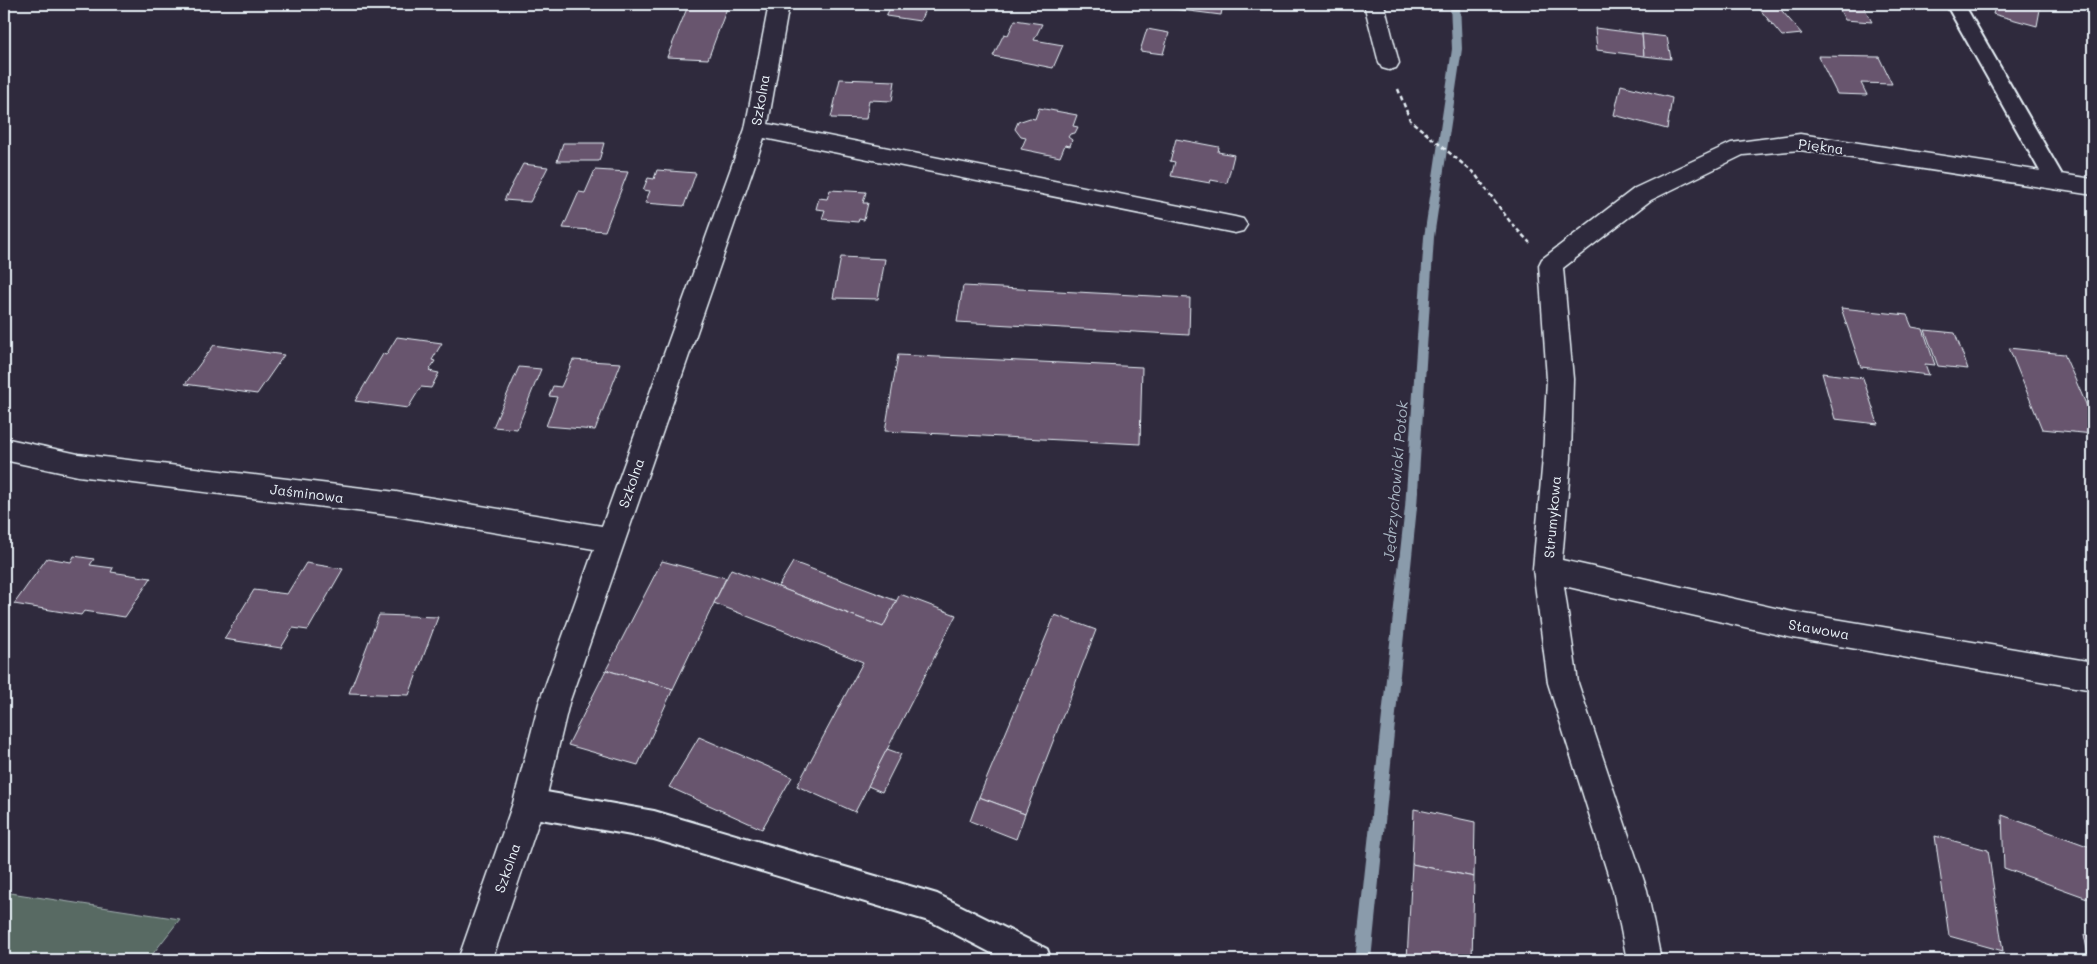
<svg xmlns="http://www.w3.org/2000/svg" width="2097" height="964" font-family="Mali,sans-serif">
  <rect width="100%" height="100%" fill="#2f2a3d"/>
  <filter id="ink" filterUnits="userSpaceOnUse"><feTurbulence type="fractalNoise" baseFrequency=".02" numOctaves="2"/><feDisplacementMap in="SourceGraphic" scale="10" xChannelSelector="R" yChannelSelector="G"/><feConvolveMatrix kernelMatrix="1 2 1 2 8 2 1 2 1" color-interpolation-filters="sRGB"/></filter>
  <g filter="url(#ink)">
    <path fill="#586b64" stroke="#a0aeae" d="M4,892L180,919L148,960H4Z"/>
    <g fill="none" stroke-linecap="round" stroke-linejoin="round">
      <path fill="#8a9bab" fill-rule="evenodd" d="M1450,4H1460L1462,49L1434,237L1417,507L1371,960H1355L1405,507L1424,237L1452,49Z"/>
    </g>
    <g fill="#68556e" stroke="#e8f1f8">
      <path d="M1158,4H1190L1189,11L1158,7Z"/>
      <path d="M1190,4H1223L1221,15L1189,11Z"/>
      <path d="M1275,4H1313L1314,7H1275Z"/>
      <path d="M1776,4L1802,34L1782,36L1757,6Z"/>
      <path d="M1837,4H1862L1872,22L1845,20Z"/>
      <path d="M1996,4H2041L2037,26L1993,14Z"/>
      <path d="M688,6L727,8L708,59L667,57Z"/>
      <path d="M891,6L925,10L920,21L886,16Z"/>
      <path d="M1015,20L1042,24L1034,40L1063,45L1053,68L993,56L1004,34L1008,35Z"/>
      <path d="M1595,28L1642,34L1644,56L1597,50Z"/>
      <path d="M1147,29L1169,33L1163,54L1140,51Z"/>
      <path d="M1642,34L1667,37L1671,59L1644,56Z"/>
      <path d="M1818,56L1879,57L1892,84L1861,83L1867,95L1837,94Z"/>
      <path d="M840,79L895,81L892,101L869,100L866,119L831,118Z"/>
      <path d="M1621,85L1672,98L1667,129L1614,115Z"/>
      <path d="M1039,108L1077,115L1073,126L1078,127L1075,133L1070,134L1068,137L1072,140L1070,146L1065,145L1060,157L1021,149L1026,138L1021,137L1015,129L1018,122L1030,118L1035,119Z"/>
      <path d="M1176,139L1219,147L1218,152L1234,155L1227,183L1211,180L1210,183L1171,176L1175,162L1170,161Z"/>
      <path d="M563,143H604L599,161H557Z"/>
      <path d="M523,164L548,167L530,202L504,200Z"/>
      <path d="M595,170L628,172L605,231L563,228L579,192L585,193Z"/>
      <path d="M657,170L696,173L684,206L645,203L650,191L643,190L648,178L654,179Z"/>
      <path d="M830,190L866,192L863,203H868L864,220L859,219L858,222L822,219L825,210L816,209L819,198L827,199Z"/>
      <path d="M841,257L885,259L878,299L833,298Z"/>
      <path d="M963,286L1190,298L1189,335L957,322Z"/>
      <path d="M1841,308L1907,315L1912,327L1923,329L1935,365L1925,364L1929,375L1861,367Z"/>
      <path d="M1925,330L1955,333L1968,369L1938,366Z"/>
      <path d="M397,337L442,343L432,360L435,361L429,371L439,373L431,388L421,387L408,408L355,401L383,354L386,355Z"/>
      <path d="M214,345L284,355L257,394L185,384Z"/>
      <path d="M2009,348L2064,354L2093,420V434L2042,429Z"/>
      <path d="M898,355L1142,367L1140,444L885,431Z"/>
      <path d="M573,360L621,363L595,430L546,426L557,397L549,396L553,386L561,387Z"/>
      <path d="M519,367L541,369L517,429L493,427Z"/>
      <path d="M1822,373L1863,378L1878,424L1835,419Z"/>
      <path d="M74,556L94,559L90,565L113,568L111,572L151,578L125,617L84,611L81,615L14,604L47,558L71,562Z"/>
      <path d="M662,561L726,578L673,689L606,670Z"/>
      <path d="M793,562L897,601L883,627L778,587Z"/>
      <path d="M306,563L343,569L308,630L293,628L281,648L224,639L254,590L287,594Z"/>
      <path d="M731,569L883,627L900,594L956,615L855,812L797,786L863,662L714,603Z"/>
      <path d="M379,615L438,617L409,695L349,693Z"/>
      <path d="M1055,615L1096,630L1025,814L979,797Z"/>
      <path d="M606,670L673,689L638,765L568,745Z"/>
      <path d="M699,737L792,777L762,829L669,787Z"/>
      <path d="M887,749L901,754L882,792L868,786Z"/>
      <path d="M979,797L1025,814L1016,839L970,821Z"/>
      <path d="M1414,809L1475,822L1474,877L1412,864Z"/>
      <path d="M2002,815L2093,848V900L2004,868Z"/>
      <path d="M1935,836L1988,850L2003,951L1949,936Z"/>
      <path d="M1412,864L1474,877L1472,960H1407Z"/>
      <path d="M2084,934L2093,937V960H2089Z"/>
      <path d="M255,954L343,957L341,960H253Z"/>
    </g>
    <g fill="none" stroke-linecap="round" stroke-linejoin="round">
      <g stroke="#e8f1f8" stroke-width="4">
        <g id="service">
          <path d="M1946,4H1964L2066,182L2063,187L2056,189L2049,187Z"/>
          <path d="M529,789L654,811L937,894L1047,949L1051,960H1005L932,922L654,839L529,817L519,813L515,803L519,793Z"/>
        </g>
      </g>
      <g stroke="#e8f1f8" stroke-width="3">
        <g id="minor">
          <path d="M769,4H789L768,124L1235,217L1243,219L1247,225L1243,231L1235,233L764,138L569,703L545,803L492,960H458L513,803L539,703L594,549L396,516L78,476L4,460V438L78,454L396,492L602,526L745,129Z"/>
          <path d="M1364,4H1384L1399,63L1396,68L1389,70L1382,68L1379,63Z"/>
          <path d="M1800,134L2093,179V195L1800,150L1743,155L1651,200L1563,268L1573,379L1571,458L1562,560L1793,612L2093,662V690L1793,638L1564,586L1578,683L1647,890L1661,960H1627L1613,890L1548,683L1533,569L1543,458L1547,379L1539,265L1542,259L1635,188L1731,143Z"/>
        </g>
      </g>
      <path stroke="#e8f1f8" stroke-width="2.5" stroke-dasharray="4.5 3" stroke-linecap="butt" d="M1398,89L1410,120L1475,174L1511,223L1530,243"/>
      <use href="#service" fill="#2f2a3d" fill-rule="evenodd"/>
      <use href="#minor" fill="#2f2a3d" fill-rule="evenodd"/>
    </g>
  </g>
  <g text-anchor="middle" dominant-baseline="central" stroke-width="4" stroke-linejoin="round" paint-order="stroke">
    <g font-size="14" fill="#e8f1f8" stroke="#2f2a3d">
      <text transform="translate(760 100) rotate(-80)">Szkolna</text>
      <text transform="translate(1821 146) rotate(7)">Piękna</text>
      <text transform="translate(631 483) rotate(-71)">Szkolna</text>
      <text transform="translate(307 493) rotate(7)">Jaśminowa</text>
      <text transform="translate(1552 517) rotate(-85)">Strumykowa</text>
      <text transform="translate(1819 629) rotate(10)">Stawowa</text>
      <text transform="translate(507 868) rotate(-71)">Szkolna</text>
    </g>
    <g font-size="15" font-style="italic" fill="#aab7c4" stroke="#2f2a3d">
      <text transform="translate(1395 481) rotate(-85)">Jędrzychowicki Potok</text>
    </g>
  </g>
  <rect width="2097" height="964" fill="none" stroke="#2f2a3d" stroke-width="20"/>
  <rect x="10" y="10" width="2077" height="944" fill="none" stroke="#e8f1f8" stroke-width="2" filter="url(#ink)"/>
</svg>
